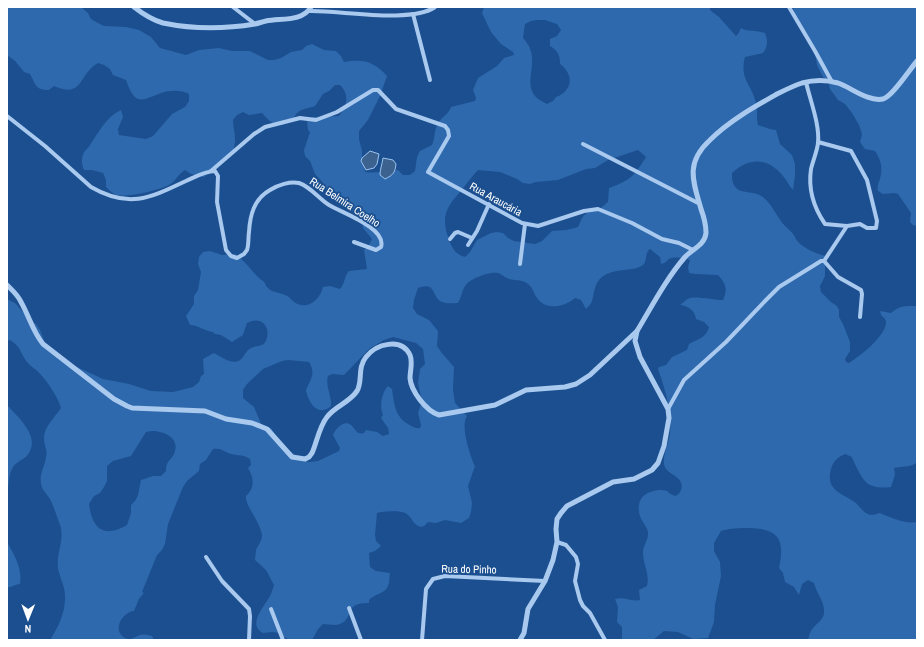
<svg xmlns="http://www.w3.org/2000/svg" width="924" height="647" font-family="'Archivo Narrow',sans-serif">
  <rect width="100%" height="100%" fill="#1b4f8f"/>
  <g fill="#2e69ad" fill-rule="evenodd">
    <path d="M7,7H81L88,13L91,19L98,23L104,26L126,27L139,30L151,37L160,48L186,55L199,50L219,48L232,51H250L268,60H274L281,58L291,52L302,50L306,46L312,44L324,50L336,51L341,56L344,62C364,59 373,61 387,76L380,96L368,120L359,131V139L362,151V159L365,172C376,174 387,170 398,170L403,175H410L415,171L417,157L420,151L432,145C435,138 434,132 437,125C440,118 449,114 451,107L475,101L476,98L473,90L478,78L497,66L504,58L514,55L513,52L501,44L491,32L482,13L484,7H710V10L719,17L736,36L738,34L741,28C748,32 757,30 765,33C768,41 768,46 763,53L745,57C739,80 752,84 756,103C758,110 756,118 758,125L770,129L776,130L780,144L792,155L795,164V175L793,190C790,187 788,183 786,180C771,159 752,155 732,173C731,200 753,187 764,198C771,204 774,211 779,218C782,224 789,229 793,234C795,236 796,240 798,242C806,249 814,253 825,256V276L820,286L821,292L831,302L837,306L839,310V317L843,324L850,342V351L845,359L846,362L849,363C860,356 886,336 886,322C886,319 883,317 881,315L880,311L891,313C900,305 906,306 917,306V462C911,468 902,466 894,468L895,475L891,487C884,488 871,488 866,482C862,479 854,463 852,457L845,454C838,457 833,461 831,469C825,491 843,493 856,503C860,507 863,512 868,514C872,516 876,514 880,513C892,518 904,524 917,522V640H808C809,636 810,631 813,628C818,622 825,619 824,610C824,601 816,592 814,583L808,580L802,584L799,595L794,587L785,582L783,573L779,568C785,539 779,529 749,528C739,528 731,528 721,531L714,543V551L720,562L721,576L715,605L714,622L708,638L693,639L678,632L664,631L653,640H622V627L617,622L618,607L615,599C624,596 632,602 640,600L639,590L647,586C650,574 643,564 643,553C643,546 647,542 648,535C650,526 634,519 640,501C643,492 659,488 667,491C669,493 672,495 675,496C678,495 680,493 681,490C686,476 665,475 664,464C663,453 669,443 670,433C672,411 665,389 658,369L659,367L666,365L672,357L687,350L689,344C698,339 706,338 709,327L704,322L696,319C695,311 689,306 680,305C683,303 686,299 690,298C695,296 716,300 723,300C728,289 726,284 718,275L695,274L689,273L688,267L690,260C684,258 676,256 669,259C666,261 666,263 661,264L660,257L650,249C644,253 648,260 643,265C633,273 611,266 599,280C594,286 594,295 592,301C591,304 588,307 586,309L581,300L575,298C565,307 546,311 537,298C534,294 533,288 529,285C523,279 516,281 509,279C505,278 502,274 498,273C490,271 469,279 465,286C462,291 461,298 458,303C454,303 447,304 442,302C431,297 437,281 418,288L414,300L413,308L417,314L429,320L438,331L437,346L441,352L454,367L453,390L455,403L467,416C460,425 470,456 475,466L468,486L472,503L471,512L469,518L461,523L445,520L436,523L428,522L424,526L421,527C413,525 413,519 407,514C402,510 383,511 377,513L375,535L376,541L381,546L375,551L369,553L370,567L376,571L390,573C389,577 390,582 388,586C385,594 374,594 369,600V603C343,602 355,618 340,624C335,626 328,624 323,624L318,629L312,640H289L279,633L272,632L263,633C246,624 266,605 271,594C272,591 273,588 274,585L266,570L255,560C255,557 256,553 256,550C258,545 262,541 262,535C260,521 245,506 246,496C255,488 254,478 248,468L251,465L250,459C243,454 239,456 231,454C223,452 223,448 213,449L206,460L200,464L199,471L187,481L183,487L168,524L165,544L162,550L157,555L142,592L144,593L139,599L134,611C123,612 111,630 125,638C130,641 135,637 140,635C144,634 148,635 152,636L154,640H50C60,625 68,606 64,588C62,581 59,574 58,568C56,553 65,539 60,525C57,517 54,507 50,499C47,494 42,490 41,484C39,474 45,466 46,457C48,451 44,446 44,439C43,428 55,417 61,408C59,399 46,379 39,373C36,369 31,367 27,362C20,353 22,348 10,340L7,341V299L15,303L30,320L36,324L40,330L45,343L66,362L103,379L129,384L151,391L173,392L193,387L199,382L201,376L204,374L203,359L214,353C222,357 235,368 243,357C245,354 247,350 251,348C255,346 260,346 264,344C273,331 264,314 247,323L243,335L232,342L221,335L215,334L213,332C204,331 198,325 190,325L186,316L194,304V296L198,290L201,272L198,264L199,257L203,252L210,251L222,255L235,254C245,261 251,270 259,278C261,280 262,280 264,282C266,284 265,285 267,287C272,293 280,292 287,296C290,297 291,300 294,302C307,311 320,300 323,287L330,286L340,289C345,284 344,276 349,271L367,269L364,250L369,245L372,239L363,228L362,221L359,215L334,201L326,189L325,185L315,174L310,161L305,156L304,150L310,132L308,130L307,122L312,117L339,116C347,105 350,95 340,85H335L329,91L323,94L315,106C304,110 298,108 293,120L287,121L283,125C272,125 268,120 262,113L249,115L243,112L237,115L233,120C233,127 235,132 235,139C236,158 216,168 204,177L191,174L185,170C178,174 176,181 169,185C159,190 127,198 116,195C112,193 109,190 106,187V180L103,173L92,170H84C82,165 81,160 83,155C84,150 88,149 90,145C98,133 107,116 121,110L123,117L118,129L119,135L146,139L153,136L172,114L185,107L189,101V94C181,90 170,90 161,93C141,101 135,106 126,80L113,75L110,69L104,65L98,63C78,74 84,99 54,86L49,90C35,90 36,85 30,74L24,72L15,61L7,55ZM537,20H545L557,24L561,30L557,36L550,39V46C558,51 560,55 560,64C574,74 573,91 556,97L553,101L547,104C512,89 547,63 523,38L525,24L531,21ZM638,150L646,157C634,176 631,180 609,188L608,202L597,211C584,211 583,216 578,227L566,230L552,231L542,241L535,244L514,241L508,238L503,233L497,232L491,233L477,240L470,252L465,257C455,254 453,249 449,240C441,217 445,209 460,192C466,185 471,177 478,170L500,172L517,179L523,183L530,184L536,182L558,180L586,169L595,168L608,160ZM393,337L416,343L423,349L425,364L420,369L418,383L422,401L418,413L421,425L420,428C415,429 412,426 408,424C395,417 394,403 392,389L388,386C382,392 379,406 383,415L381,418L388,428L389,434L383,436L377,432L366,430L364,433C357,435 356,430 351,425C344,419 335,429 333,435L340,448L339,451L318,461L309,462L298,457L282,445L271,428L262,426L254,407L243,398V390L247,384L263,369L282,361L288,360L309,362C316,374 311,378 306,390C308,402 318,418 331,406C332,396 325,386 328,376L332,374L344,375L369,349L384,340ZM152,431C163,431 179,437 175,451C173,460 166,459 166,471L161,476H153L141,480C138,492 140,497 131,505V513L127,525C103,539 92,528 89,504L94,496L100,493L104,487L107,481V466L113,461L131,456L146,432Z"/>
    <path d="M793,7H917V226L913,225L910,222L911,213L898,194L894,193L883,194L878,191C877,186 878,184 880,179C883,168 881,160 875,151L865,149L862,145L860,142L862,134L859,125L852,113L845,104L838,100L830,89L828,82L823,77L817,65L814,46L795,15Z"/>
    <path d="M7,405C18,417 40,436 29,453C26,459 17,461 13,467C8,475 9,486 7,495Z"/>
    <path d="M7,542C14,554 23,570 20,584C15,584 12,588 7,587Z"/>
  </g>
  <g fill="#3c6290" stroke="#9cc4f0">
    <path d="M370,151L379,154L377,164L374,168L366,170L361,161L362,158Z"/>
    <path d="M383,158L393,160L396,164C395,173 393,175 385,179L380,175C380,169 382,165 383,158Z"/>
  </g>
  <g fill="none" stroke-linecap="round" stroke-linejoin="round">
    <g stroke="#a9c9ee" stroke-width="4">
      <path d="M233,7L255,24"/>
      <path d="M789,7L815,51L832,82"/>
      <path d="M309,11C339,10 411,24 435,7"/>
      <path d="M413,14L430,80"/>
      <path d="M806,82C810,100 820,125 818,143C817,152 813,160 811,169C808,189 814,208 825,224L847,226L860,224L867,228H876L877,221L867,180L851,151L818,142"/>
      <path d="M7,116L45,146L91,187C129,209 150,198 186,181C195,177 205,171 215,171L218,176L217,202L226,250L231,256L237,258L244,254L247,250C249,244 248,238 249,232C250,215 254,199 270,190C278,185 290,181 299,183C311,187 319,199 329,205C342,213 387,228 381,247L376,250L354,242"/>
      <path d="M583,144L700,204"/>
      <path d="M211,171L254,134L265,127L300,118L316,120L337,112L373,90H378L396,109L445,126L448,130L449,136L428,172L522,223L538,226L584,211L598,209L632,223L662,239L679,243L693,250"/>
      <path d="M450,239L455,233L458,232L472,238"/>
      <path d="M468,245L477,231L489,204"/>
      <path d="M824,261L847,226"/>
      <path d="M520,264L525,224"/>
      <path d="M668,409L684,380L726,342L766,300L779,287L821,261H824L838,277L861,290L862,294L860,317"/>
      <path d="M557,542L566,545L576,557L578,564L575,581L580,600L583,606L590,613L605,640"/>
      <path d="M206,557L222,581L249,609L250,616L249,640"/>
      <path d="M349,608L361,640"/>
      <path d="M271,609L283,640"/>
      <path d="M422,640L426,589L433,579L445,576L545,581"/>
    </g>
    <g stroke="#a9c9ee" stroke-width="5">
      <path d="M134,7C143,14 152,20 163,23C192,29 225,29 255,24C259,23 262,22 266,21C281,18 302,22 311,7"/>
      <path d="M7,285C12,290 18,295 21,302C29,316 33,332 43,344L114,399L127,406L132,408L205,411L226,419L252,423L267,429L292,457L305,459L309,457L312,453C317,442 319,427 327,417C335,406 349,403 357,391C363,381 357,368 366,357C376,344 401,337 410,355C413,362 410,371 410,378C411,391 426,411 439,415L495,405L526,390L565,387L576,384L590,375L637,331"/>
      <path d="M520,640L524,633L528,609L545,581L553,560L557,542L556,529L557,519L561,513L567,506L613,482L634,479L652,470L658,463L664,446L669,418L668,409L640,357L635,341L637,331C652,306 666,279 685,257C692,249 705,245 706,233C706,225 704,217 701,209C693,181 685,163 710,140C729,121 754,107 777,94C785,90 793,86 802,83C813,80 827,80 838,83C852,88 868,102 883,99C892,97 910,69 917,61"/>
    </g>
  </g>
  <g text-anchor="middle" dominant-baseline="central" stroke-width="3.5" stroke-linejoin="round" paint-order="stroke">
    <g font-size="11" fill="#fff" stroke="#1b4f8f">
      <text transform="translate(496 199) rotate(29)">Rua Araucária</text>
      <text transform="translate(345 202) rotate(33)">Rua Belmira Coelho</text>
      <text transform="translate(469 569) rotate(1)">Rua do Pinho</text>
    </g>
  </g>
  <rect width="924" height="647" fill="none" stroke="#ffffff" stroke-width="16"/>
  <g transform="translate(28 619) rotate(181)" stroke="#1b4f8f" stroke-width="3" paint-order="stroke">
  <path d="M0-3L7 15L0 10L-7 15Z" fill="#ffffff"/>
  <text y="-6" font-size="11" font-weight="bold" text-anchor="middle" fill="#ffffff">N</text>
  </g>
</svg>
